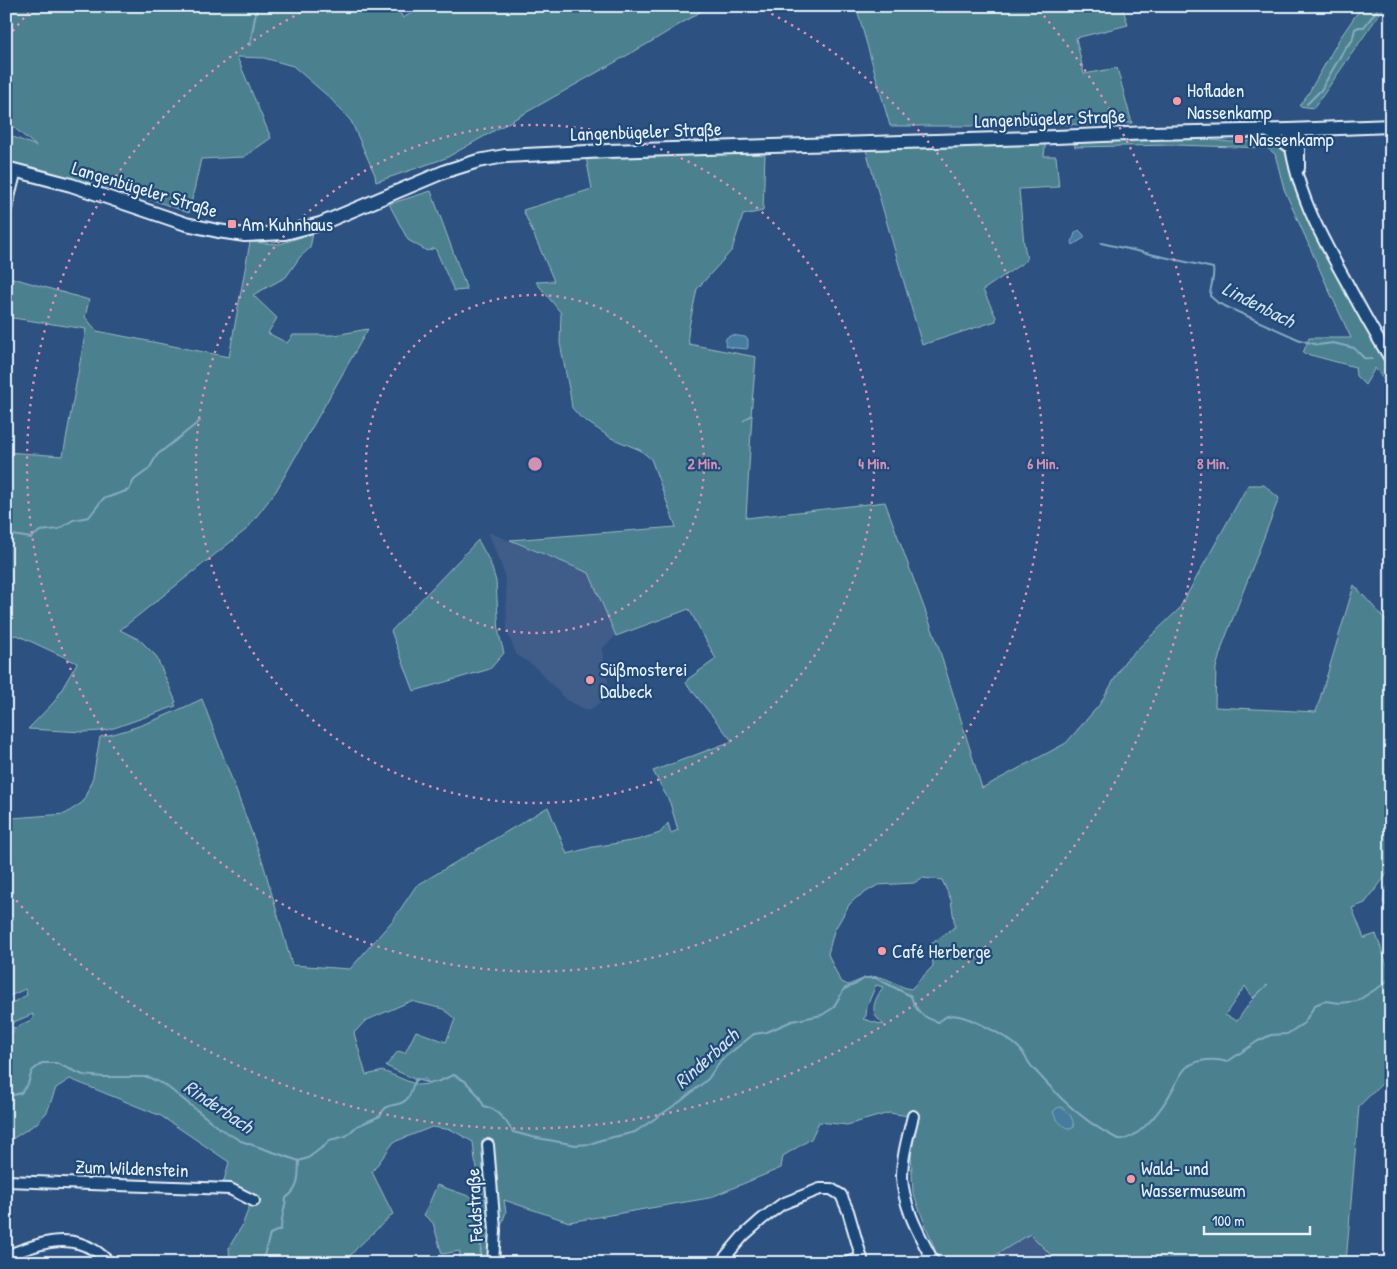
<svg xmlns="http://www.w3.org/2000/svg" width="1397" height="1269" font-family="'Patrick Hand',sans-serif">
  <rect width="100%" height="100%" fill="#2d5180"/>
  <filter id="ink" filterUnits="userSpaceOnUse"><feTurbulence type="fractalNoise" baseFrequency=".02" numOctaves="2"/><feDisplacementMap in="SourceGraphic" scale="10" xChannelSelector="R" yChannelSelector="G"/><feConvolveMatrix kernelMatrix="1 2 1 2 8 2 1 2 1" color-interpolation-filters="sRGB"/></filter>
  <g filter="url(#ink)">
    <g fill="#405c89">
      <path d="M488,532L589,573L616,636L602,649L609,687V695L589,711L566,700L534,666L517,655L507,633L506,590L504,573Z"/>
      <path d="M1030,1234L1059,1263H990L993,1256Z"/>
    </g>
    <g fill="#4c818e" stroke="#9ab9c3" fill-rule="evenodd">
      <path d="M6,6H409L399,11L403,18L423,6H710L649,43L446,158L376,182L375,175L351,121L330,98L293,66L264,58L237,57L271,138L244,157L201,159L189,213L111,185L102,187L41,169L6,162V134L36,146L6,121Z"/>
      <path d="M856,6H1122L1128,25L1076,38L1084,74L1117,68L1132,123L997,126H890Z"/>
      <path d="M1362,6H1385L1314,108L1299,106L1308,94L1340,38Z"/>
      <path d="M1210,137L1212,140L1230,142L1261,141L1271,142L1277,145L1285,152L1292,180L1310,202L1347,274L1391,350V389L1375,368L1365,385L1356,376L1355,367L1303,353L1309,338H1351L1327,286L1284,189L1275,154L1267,148L1206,146L1175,145L1075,147L1073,139Z"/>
      <path d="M1046,140L1044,156H1056L1059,187L1019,189L1024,244L1027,260L983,290L996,317V321L922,345L866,150Z"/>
      <path d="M765,154L763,211L743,215L732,250L697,289L689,327L688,335L689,344L756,357L751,415L743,421L752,415L746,518L885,502L938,645L982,788L1066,743L1100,704L1125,661L1179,609L1248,485H1264L1279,498L1223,644L1216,668L1215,707L1316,712L1354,585L1391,626V869L1365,903L1352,908L1364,938L1376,934L1389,970H1391V1075L1359,1106L1346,1263H1059L1030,1234L994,1256L990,1263H940L913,1193L909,1116L889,1113L847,1125L819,1122L811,1139L783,1156L781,1168L709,1198L569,1222L504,1200L506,1212L500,1229L493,1263H459L460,1251L442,1254L433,1223L424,1215L437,1185L477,1199L480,1177L475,1161L473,1142L452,1130L432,1127L394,1142L372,1172L393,1214L357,1248L344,1263H230L229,1247L242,1226L253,1197L232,1184H223L229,1162L161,1116L70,1079L56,1088L47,1112L37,1123L6,1143V1036L13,1033V1027L15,1028L33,1019V1014L9,1024L6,1019V1006L27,995L25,989L6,998V873H9L12,860L11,821L12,818L65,814L83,802L93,777L100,737C135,730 170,714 202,699L263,863L292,965L350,969L393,920L416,886L548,807L567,854L593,847L637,840L660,833L668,823L671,833L678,830L670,803L653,771L732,741L686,683L688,679L716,659L689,609L616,636L589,573L510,540L676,527L651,459L640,450L611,438L580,417L572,408L570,394L560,343L561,313L536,282L554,281L523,210L592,189L586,157ZM922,878L942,880L951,900L955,927L932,943L933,966L911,989C904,988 899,985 893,982C874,972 866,978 848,985L840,981L828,954L834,931L849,905L856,898L878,885L914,883ZM1268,984L1251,1001L1237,1021L1225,1015L1245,986L1253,998ZM876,985L883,987C877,996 869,1009 878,1019C880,1021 883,1023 884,1025L863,1019L866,1016L867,1006ZM411,1001L443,1009L455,1019L446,1042L416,1031L405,1053L398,1051L386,1066L416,1080C422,1078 427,1078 430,1084L417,1085L383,1071L366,1075L354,1033L365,1021Z"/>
      <path d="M431,191L467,290L454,291L435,248L427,251L408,240L389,204Z"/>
      <path d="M313,233L310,248L300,257L286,277L253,295L277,318L268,333L287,343L293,335H335L368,329L276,491L247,529L120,630L140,640L156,656L176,702L174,703L176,706L117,727L103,731L83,732L28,729L55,701L77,663L17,635L6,637V452L63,456L86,329L6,317V276L89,300L85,317L97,331L229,357L250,242L280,244Z"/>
      <path d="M478,540L490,562L496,581L499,634L504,653L490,669L414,691L391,631Z"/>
    </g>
    <g fill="#447ca0" stroke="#86abc3">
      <path d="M1079,230L1084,235V238L1073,245L1072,242L1075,233Z"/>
      <path d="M732,335L745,337L748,339V347L747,349L735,348L725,346L726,338Z"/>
      <path d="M1391,882V909L1383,903L1385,889Z"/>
      <path d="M1061,1107C1069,1113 1073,1117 1074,1127L1070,1129C1061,1125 1057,1121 1053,1112L1057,1108Z"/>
    </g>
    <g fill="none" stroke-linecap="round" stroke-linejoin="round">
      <g stroke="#86abc3" stroke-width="2">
        <path d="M250,45L257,6"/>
        <path d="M1307,104L1321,90L1345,48L1352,41L1355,29L1359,27H1364L1380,6"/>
        <path d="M1101,243L1213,268C1215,277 1210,287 1210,296L1218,303L1300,340L1318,345L1333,343L1354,348L1364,358L1372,359"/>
        <path d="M6,534L31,538L40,531L59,529L73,520L89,517L103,499L129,490L134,480L149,469L157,455L200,421"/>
        <path d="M6,1097L21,1093L28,1084L32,1071L42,1063H56L83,1075L103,1077H148L165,1085L222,1130L241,1141L299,1161L308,1158L324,1146L330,1140L346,1136L357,1126L380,1116C388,1099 396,1109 406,1100C411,1096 412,1086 416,1079L429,1083L437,1082L454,1075L465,1081L478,1095L484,1106L493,1109L505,1120L513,1132L532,1137L576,1145L590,1144L601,1140L635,1132L681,1101L708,1079L721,1060L754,1034L767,1032L792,1021L822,1015L833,1008L844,989L856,984L865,978H876L911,996C915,1011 924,1018 938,1022C941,1020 945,1017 948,1016C962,1011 1009,1038 1019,1048C1024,1053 1027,1061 1032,1067C1042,1078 1053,1090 1063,1100C1079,1115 1096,1128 1116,1138C1133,1146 1159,1112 1167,1099C1172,1092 1181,1071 1187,1067C1198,1059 1215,1058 1227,1062L1258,1041L1271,1035L1287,1034L1304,1023L1315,1005L1325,1001L1340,1003L1357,1001L1384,984L1391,976"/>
        <path d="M262,1263L270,1234L281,1229C281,1218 285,1209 286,1198C300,1188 298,1178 299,1161"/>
        <path d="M480,1263L482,1230L479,1198L483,1176L484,1158"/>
      </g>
      <g stroke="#e8f1f8" stroke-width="14">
        <g id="minor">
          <path d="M1289,130C1293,186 1320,235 1347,283C1361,309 1375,335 1391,360"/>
          <path d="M1267,131L1290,147"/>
          <path d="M1299,168V130"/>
          <path d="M6,209L16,170"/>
          <path d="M913,1116C908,1136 902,1157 902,1177C903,1207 920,1236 934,1263"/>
          <path d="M488,1145L495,1230L493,1263"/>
          <path d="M6,1181L230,1189L254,1201"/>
          <path d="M6,1256C35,1245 65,1232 94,1250C100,1253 105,1259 110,1263"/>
          <path d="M720,1263L743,1236L762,1219L782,1204L820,1189H831L841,1195L848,1211L863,1263"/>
          <path d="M846,1263L862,1258"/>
        </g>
      </g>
      <g stroke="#e8f1f8" stroke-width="16">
        <path id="major" d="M6,168L71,185L186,224L218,231L245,235L285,233L320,224L446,171L478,161L505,156L608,151L1031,138L1151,133L1289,130L1391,126"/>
      </g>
      <use href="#minor" stroke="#1f4a7a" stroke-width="10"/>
      <use href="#major" stroke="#1f4a7a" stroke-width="12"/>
    </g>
  </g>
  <g fill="none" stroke="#d78fb1" stroke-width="2.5" stroke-dasharray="2.5 5">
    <circle cx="535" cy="464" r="169"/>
    <circle cx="535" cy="464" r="339"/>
    <path d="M758 7A508 508 0 1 1 312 7"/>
    <path d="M8 37A678 678 0 0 1 31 10M1039 10A678 678 0 1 1 8 891"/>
  </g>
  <g fill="#ff9aa2" stroke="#1f4a7a" stroke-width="2">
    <circle cx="1177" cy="101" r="5"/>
    <rect x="1234" y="134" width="10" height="10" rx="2.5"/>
    <rect x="227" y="219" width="10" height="10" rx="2.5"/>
    <circle cx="590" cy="680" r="5"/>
    <circle cx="882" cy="951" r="5"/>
    <circle cx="1131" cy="1179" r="5"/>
  </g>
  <g text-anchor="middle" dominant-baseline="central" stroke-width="4.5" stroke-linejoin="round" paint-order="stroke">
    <g font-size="19" fill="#e8f1f8" stroke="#1f4a7a" text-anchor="start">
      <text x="1187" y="90">Hofladen<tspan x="1187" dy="22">Nassenkamp</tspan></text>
      <text x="1249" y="139">Nassenkamp</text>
      <text x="242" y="224">Am Kuhnhaus</text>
      <text x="600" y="669">Süßmosterei<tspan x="600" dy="22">Dalbeck</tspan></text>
      <text x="892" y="951">Café Herberge</text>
      <text x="1141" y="1168">Wald- und<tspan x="1141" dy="22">Wassermuseum</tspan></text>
    </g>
    <g font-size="19" fill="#e8f1f8" stroke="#1f4a7a">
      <text transform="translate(1050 118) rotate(-2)">Langenbügeler Straße</text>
      <text transform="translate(646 131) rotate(-2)">Langenbügeler Straße</text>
      <text transform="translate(145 189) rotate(17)">Langenbügeler Straße</text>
      <text transform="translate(132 1168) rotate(2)">Zum Wildenstein</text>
      <text transform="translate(474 1205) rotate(-93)">Feldstraße</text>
    </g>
    <g font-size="20" font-style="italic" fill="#cfdfeb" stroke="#1f4a7a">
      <text transform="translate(1259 304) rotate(27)">Lindenbach</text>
      <text transform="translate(706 1058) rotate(-42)">Rinderbach</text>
      <text transform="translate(219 1106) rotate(34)">Rinderbach</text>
    </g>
  </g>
  <circle cx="535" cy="464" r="8" fill="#d78fb1" stroke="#1f4a7a" stroke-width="2.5"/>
  <g font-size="15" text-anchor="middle" font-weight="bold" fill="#d78fb1" stroke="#1f4a7a" stroke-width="4.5" stroke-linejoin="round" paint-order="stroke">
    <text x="704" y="469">2 Min.</text>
    <text x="874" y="469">4 Min.</text>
    <text x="1043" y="469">6 Min.</text>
    <text x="1213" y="469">8 Min.</text>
  </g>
  <rect width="1397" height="1269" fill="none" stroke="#1f4a7a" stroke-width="25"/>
  <rect x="12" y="12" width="1372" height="1244" fill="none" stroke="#e8f1f8" stroke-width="2" filter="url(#ink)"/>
  <path d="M1204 1226v8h106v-8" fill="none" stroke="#e8f1f8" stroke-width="2.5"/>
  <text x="1212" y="1226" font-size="15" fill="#e8f1f8" stroke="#1f4a7a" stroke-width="4" paint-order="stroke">100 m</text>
</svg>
